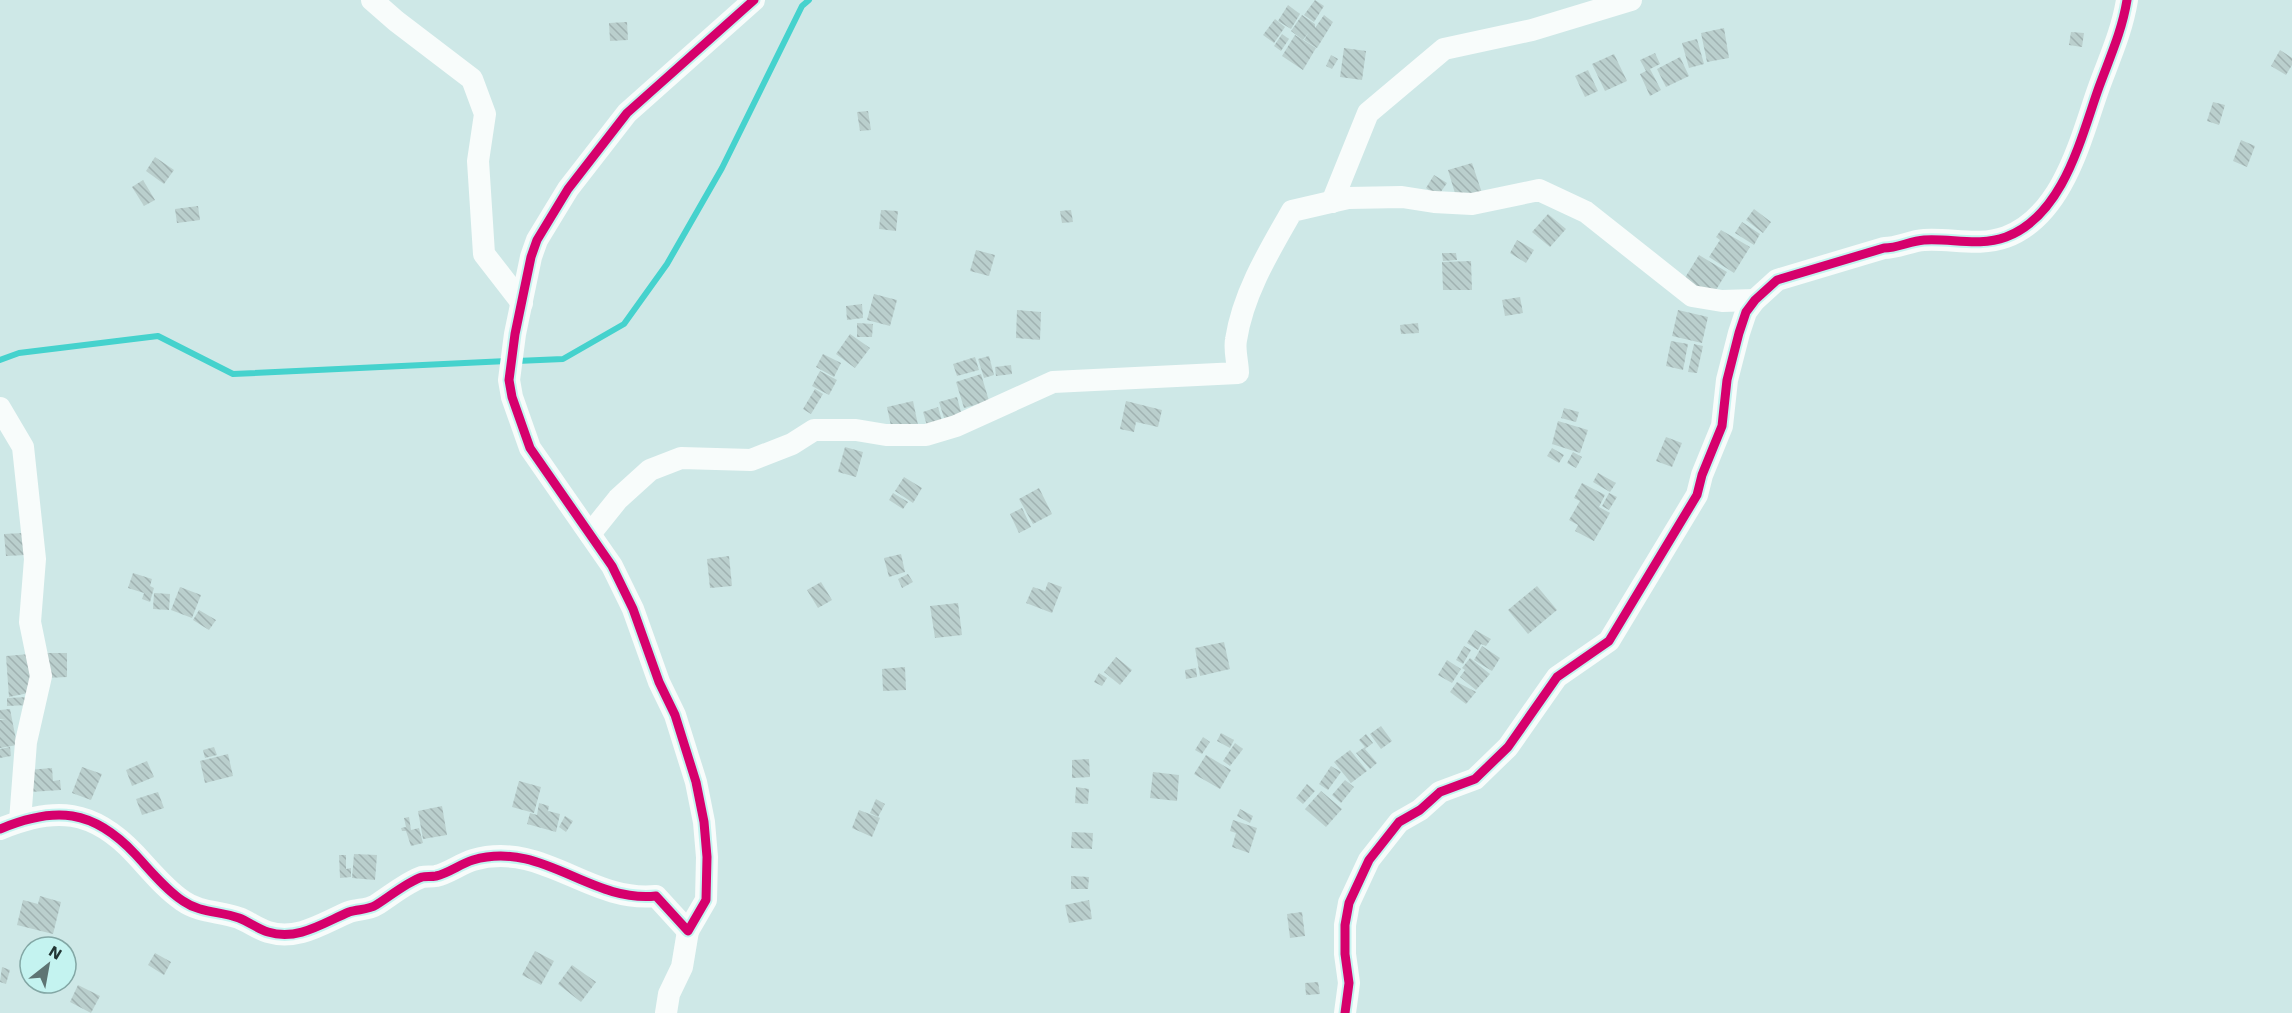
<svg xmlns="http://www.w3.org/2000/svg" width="2292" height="1013" font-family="'Work Sans',sans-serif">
  <defs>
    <pattern id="building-back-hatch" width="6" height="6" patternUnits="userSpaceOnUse" patternTransform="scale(1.5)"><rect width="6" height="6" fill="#bacfcd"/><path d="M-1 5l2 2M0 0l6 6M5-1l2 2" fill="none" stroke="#a0b2b1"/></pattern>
  </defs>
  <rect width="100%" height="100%" fill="#cee8e7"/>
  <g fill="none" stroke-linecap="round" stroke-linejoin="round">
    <g stroke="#45d2cd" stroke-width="6">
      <path d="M0,360L19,353L158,336L233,374L507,361"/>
      <path d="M517,361L563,359L624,324L667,264L722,168L802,6L809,0"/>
    </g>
  </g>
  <g fill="url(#building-back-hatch)">
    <path d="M1315,0L1324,6L1314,22L1304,15Z"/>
    <path d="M1288,5L1300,14L1291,29L1278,21Z"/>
    <path d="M1302,15L1315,24V28L1324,15L1333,22L1317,48L1304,40L1309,32L1303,40L1291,31Z"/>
    <path d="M1275,19L1285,27L1274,43L1263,35Z"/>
    <path d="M627,22L628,40L610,41L609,23Z"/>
    <path d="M1724,28L1729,58L1707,62L1701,33Z"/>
    <path d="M2071,32L2084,33L2082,47L2069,45Z"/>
    <path d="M1282,34L1289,39L1281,51L1274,46Z"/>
    <path d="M1295,35L1316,48L1303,70L1282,56Z"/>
    <path d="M1697,39L1704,64L1689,68L1682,43Z"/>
    <path d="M1344,48L1366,51L1362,80L1340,77Z"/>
    <path d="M2280,50L2292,58V65L2286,75L2271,66Z"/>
    <path d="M1655,53L1660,64L1650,69L1661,90L1650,96L1640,74L1646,71L1640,60Z"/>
    <path d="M1614,54L1627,81L1605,91L1592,64Z"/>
    <path d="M1331,55L1338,59L1332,69L1326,66Z"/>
    <path d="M1680,57L1689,76L1666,87L1657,69Z"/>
    <path d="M1588,70L1598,91L1585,97L1575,76Z"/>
    <path d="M2213,102L2225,105L2219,125L2207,121Z"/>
    <path d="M868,111L871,130L860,131L857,112Z"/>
    <path d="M2241,140L2255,146L2247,167L2233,161Z"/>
    <path d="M155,157L174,170L164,184L146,171Z"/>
    <path d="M1472,163L1482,193L1457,200L1448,170Z"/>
    <path d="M1434,175L1447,183L1438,196L1426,188Z"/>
    <path d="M143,180L155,200L144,206L132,187Z"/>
    <path d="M198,206L200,220L177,223L175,209Z"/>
    <path d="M1754,209L1771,222L1763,233L1746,220Z"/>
    <path d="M881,210L898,211L896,231L879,229Z"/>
    <path d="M1071,210L1073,222L1062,223L1060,211Z"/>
    <path d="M1548,214L1566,229L1550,247L1532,232Z"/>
    <path d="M1742,222L1760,234L1754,245L1735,233Z"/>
    <path d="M1721,230L1750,247L1734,273L1709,257L1720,240L1716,237Z"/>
    <path d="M1517,240L1534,250L1526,263L1510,253Z"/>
    <path d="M976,250L995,255L989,276L970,271Z"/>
    <path d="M1442,253H1456L1457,260L1443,261Z"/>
    <path d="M1699,255L1727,272L1711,298L1683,281Z"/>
    <path d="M1471,261L1472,290H1443L1442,262Z"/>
    <path d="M874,294L897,300L890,326L867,320Z"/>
    <path d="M1520,297L1523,313L1505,316L1502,300Z"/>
    <path d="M862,304L863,318L847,320L846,306Z"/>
    <path d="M1017,310L1041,312L1040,340L1016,338Z"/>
    <path d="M1678,310L1708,317L1702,343L1672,336Z"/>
    <path d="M857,323L873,324L872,337H857Z"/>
    <path d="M1418,323L1419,333L1401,334L1400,325Z"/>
    <path d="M850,334L870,348L855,368L836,354Z"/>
    <path d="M1671,341L1688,344L1683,370L1666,366Z"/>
    <path d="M1694,344L1703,346L1697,373L1688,372Z"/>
    <path d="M823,354L841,363L834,377L816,367Z"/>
    <path d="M989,356L994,375L984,378L978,359Z"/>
    <path d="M975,357L979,370L957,376L953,364Z"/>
    <path d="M1011,365L1012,374L996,376L995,367Z"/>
    <path d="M820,371L837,380L829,395L812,386Z"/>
    <path d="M981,374L989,401L964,408L956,382Z"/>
    <path d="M815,389L823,394L811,414L803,409Z"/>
    <path d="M957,397L962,416L945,421L939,402Z"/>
    <path d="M913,401L918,425L892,431L887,407Z"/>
    <path d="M1126,401L1162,410L1158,427L1136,422L1134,432L1120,429Z"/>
    <path d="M938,407L943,424L928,429L923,412Z"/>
    <path d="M1564,408L1579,412L1576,422L1561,418Z"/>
    <path d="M1558,421L1588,430L1580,453L1552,444Z"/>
    <path d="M1666,437L1682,443L1672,467L1656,461Z"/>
    <path d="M845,447L863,452L856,477L838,472Z"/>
    <path d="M1552,448L1564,455L1559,463L1547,456Z"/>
    <path d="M1573,452L1582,457L1576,468L1567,463Z"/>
    <path d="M1598,473L1616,483L1610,492L1593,482Z"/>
    <path d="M904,477L922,488L913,503L895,491Z"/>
    <path d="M1582,483L1605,495L1599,507L1610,513L1594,541L1575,531L1578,525L1569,520L1580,501L1574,498Z"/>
    <path d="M1039,488L1052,514L1033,524L1019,499Z"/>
    <path d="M893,493L908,502L903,509L889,500Z"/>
    <path d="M1609,493L1617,497L1609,510L1602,506Z"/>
    <path d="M1022,508L1031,527L1019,533L1010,514Z"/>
    <path d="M23,533L26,555L6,556L4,534Z"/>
    <path d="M901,554L905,572L889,577L884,558Z"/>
    <path d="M729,556L732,586L710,588L707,559Z"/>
    <path d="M133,573L152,579L150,586L154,588L150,602L142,599L144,593L128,588Z"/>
    <path d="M908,574L913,582L902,588L898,579Z"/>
    <path d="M821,582L832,600L818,608L807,590Z"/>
    <path d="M1048,582L1062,587L1052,613L1026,603L1033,587L1045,591Z"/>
    <path d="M1537,586L1557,610L1528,634L1508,610Z"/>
    <path d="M180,587L201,595L192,618L171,610Z"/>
    <path d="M154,593L170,594L169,610L153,609Z"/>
    <path d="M958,603L962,635L935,638L930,606Z"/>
    <path d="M199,610L216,620L209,630L193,620Z"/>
    <path d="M1475,630L1491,639L1486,646L1481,644L1478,650L1467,643Z"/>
    <path d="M1224,642L1230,669L1200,676L1195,648Z"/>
    <path d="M1464,646L1471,650L1463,664L1456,660Z"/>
    <path d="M1482,646L1500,658L1492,671L1474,660Z"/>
    <path d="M46,653H67V677L46,678Z"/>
    <path d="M30,654L33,692L9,697L6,656Z"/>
    <path d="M1116,657L1132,670L1120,685L1104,672Z"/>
    <path d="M1470,658L1490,674L1476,690L1460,677L1465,670L1462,668Z"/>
    <path d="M1447,660L1461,669L1452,683L1438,675Z"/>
    <path d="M905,667L906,690L883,691L882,669Z"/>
    <path d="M1196,668L1197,677L1186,679L1185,670Z"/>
    <path d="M1099,673L1107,678L1102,686L1094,682Z"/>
    <path d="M1457,682L1476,692L1466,704L1450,692Z"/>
    <path d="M28,697L29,705L7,706V698Z"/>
    <path d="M10,709L17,745L0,748V720L6,719H0V710Z"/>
    <path d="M1381,726L1392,741L1381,749L1370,734Z"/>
    <path d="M1221,733L1234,740L1230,748L1217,741Z"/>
    <path d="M1366,734L1373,743L1365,749L1377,763L1370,769L1356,753L1365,747L1359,740Z"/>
    <path d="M1203,737L1210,742L1202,754L1195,750Z"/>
    <path d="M1235,743L1243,749L1230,766L1223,761Z"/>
    <path d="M10,747L11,756L0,758V749Z"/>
    <path d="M214,747L217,755L205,758L203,750Z"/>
    <path d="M1350,750L1367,771L1351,783L1334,762Z"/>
    <path d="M228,754L233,776L205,783L200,761Z"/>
    <path d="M1206,755L1231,770L1220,789L1194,774Z"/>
    <path d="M1089,759L1090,777L1072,778V760Z"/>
    <path d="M147,761L154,777L132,786L126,770Z"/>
    <path d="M1331,766L1341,772L1328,790L1319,784Z"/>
    <path d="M82,767L102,774L91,800L72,793Z"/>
    <path d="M52,768L53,781L60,780L61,790L30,792L28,770Z"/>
    <path d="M1153,772L1179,775L1177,801L1150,798Z"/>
    <path d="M1345,780L1354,787L1341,803L1332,795Z"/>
    <path d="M519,781L541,787L534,813L512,807Z"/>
    <path d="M1307,784L1315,791L1303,804L1296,798Z"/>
    <path d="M1076,787L1089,789L1088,804L1075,803Z"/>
    <path d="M1321,791L1342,809L1326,827L1305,809Z"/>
    <path d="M158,792L164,808L142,815L136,799Z"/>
    <path d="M876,799L885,804L878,817L870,813Z"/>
    <path d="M539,803L549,806L548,811L560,814L556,832L527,824L530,813L537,815Z"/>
    <path d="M442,806L447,835L423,839L418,811Z"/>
    <path d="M1240,809L1253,816L1250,823L1237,816Z"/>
    <path d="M859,810L880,818L872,837L852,828Z"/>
    <path d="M565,816L573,821L566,832L559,827Z"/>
    <path d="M409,817L411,830L419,828L423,843L411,846L406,831H402L401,828L406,827L404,818Z"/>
    <path d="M1233,820L1257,828L1249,853L1232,847L1236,833L1230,831Z"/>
    <path d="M1072,832L1093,833L1092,849L1071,848Z"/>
    <path d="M354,854L377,855L375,880L352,878Z"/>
    <path d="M339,855H346V869L351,868V877L340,878Z"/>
    <path d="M1071,876L1089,877L1088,889H1071Z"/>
    <path d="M40,896L61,902L53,934L17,925L23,900L38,904Z"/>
    <path d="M1089,900L1092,919L1069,923L1065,905Z"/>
    <path d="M1302,912L1305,936L1290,938L1287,914Z"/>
    <path d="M535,951L554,961L541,985L522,975Z"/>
    <path d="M155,953L171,962L164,975L148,965Z"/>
    <path d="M572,965L596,982L581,1002L558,984Z"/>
    <path d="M2,967L10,970L6,984L0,982Z"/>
    <path d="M1318,982L1320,994L1306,995L1305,983Z"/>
    <path d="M78,985L100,996L91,1013L70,1002Z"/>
  </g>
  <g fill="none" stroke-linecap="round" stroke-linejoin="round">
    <g stroke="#f8fcfb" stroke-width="22">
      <path d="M372,0L396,21L472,79L485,114L478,161L484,254L522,303"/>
      <path d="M1332,202L1368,113L1444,49L1532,30L1631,0"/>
      <path d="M0,408L23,447L35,559L30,622L41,676L26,742L20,821"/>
      <path d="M590,534L618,499L650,470L681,458L751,460L792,444L814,430H856L886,435H926L956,426L1053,382L1238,373C1238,363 1234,350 1236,340C1243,294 1269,251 1292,211L1348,198L1402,197L1434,202L1472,204L1539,190L1586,212L1692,296L1722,301L1755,300"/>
      <path d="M0,829C55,806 93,809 135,854C150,870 165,889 183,901C200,913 220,911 239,918C249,922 258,929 268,932C298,941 323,923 349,912C358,909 368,910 376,905C389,897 407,882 422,877C426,876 431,877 436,876C449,873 460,864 473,860C543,840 589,903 656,896L688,931L706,900L707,857L704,822L696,782L675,715L659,682L633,609L612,566L530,448L512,397L509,380L515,334L531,257L537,240L568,189L627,113L754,0"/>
      <path d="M666,1013L669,994L682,967L688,931"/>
      <path d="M1345,1013L1349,983L1345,954V925L1349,903L1369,860L1399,822L1420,810L1440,792L1475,779L1508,747L1557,677L1609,641L1697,495L1702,475L1722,426L1727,380L1739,333L1746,312L1755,300L1777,280L1884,248C1898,248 1910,241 1924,240C1951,238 1979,247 2006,237C2064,215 2081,137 2099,87C2110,57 2122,31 2127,0"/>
    </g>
    <g stroke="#c4f3f0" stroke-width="13">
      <g id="cycleway">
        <path d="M0,829C55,806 93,809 135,854C150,870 165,889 183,901C200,913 220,911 239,918C249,922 258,929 268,932C298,941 323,923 349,912C358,909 368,910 376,905C389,897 407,882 422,877C426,876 431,877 436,876C449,873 460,864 473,860C543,840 589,903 656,896L688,931L706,900L707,857L704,822L696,782L675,715L659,682L633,609L612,566L530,448L512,397L509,380L515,334L531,257L537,240L568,189L627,113L754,0"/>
        <path d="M1345,1013L1349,983L1345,954V925L1349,903L1369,860L1399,822L1420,810L1440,792L1475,779L1508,747L1557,677L1609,641L1697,495L1702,475L1722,426L1727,380L1739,333L1746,312L1755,300L1777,280L1884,248C1898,248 1910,241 1924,240C1951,238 1979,247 2006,237C2064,215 2081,137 2099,87C2110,57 2122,31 2127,0"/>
      </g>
    </g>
    <use href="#cycleway" stroke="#d6006c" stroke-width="9"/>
  </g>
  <g transform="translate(48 965) rotate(31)"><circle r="28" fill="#c4f3f0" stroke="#83a7a5" stroke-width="1.5"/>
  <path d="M0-4.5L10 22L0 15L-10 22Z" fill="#5e7473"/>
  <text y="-9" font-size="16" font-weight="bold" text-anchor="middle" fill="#223534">N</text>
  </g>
</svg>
